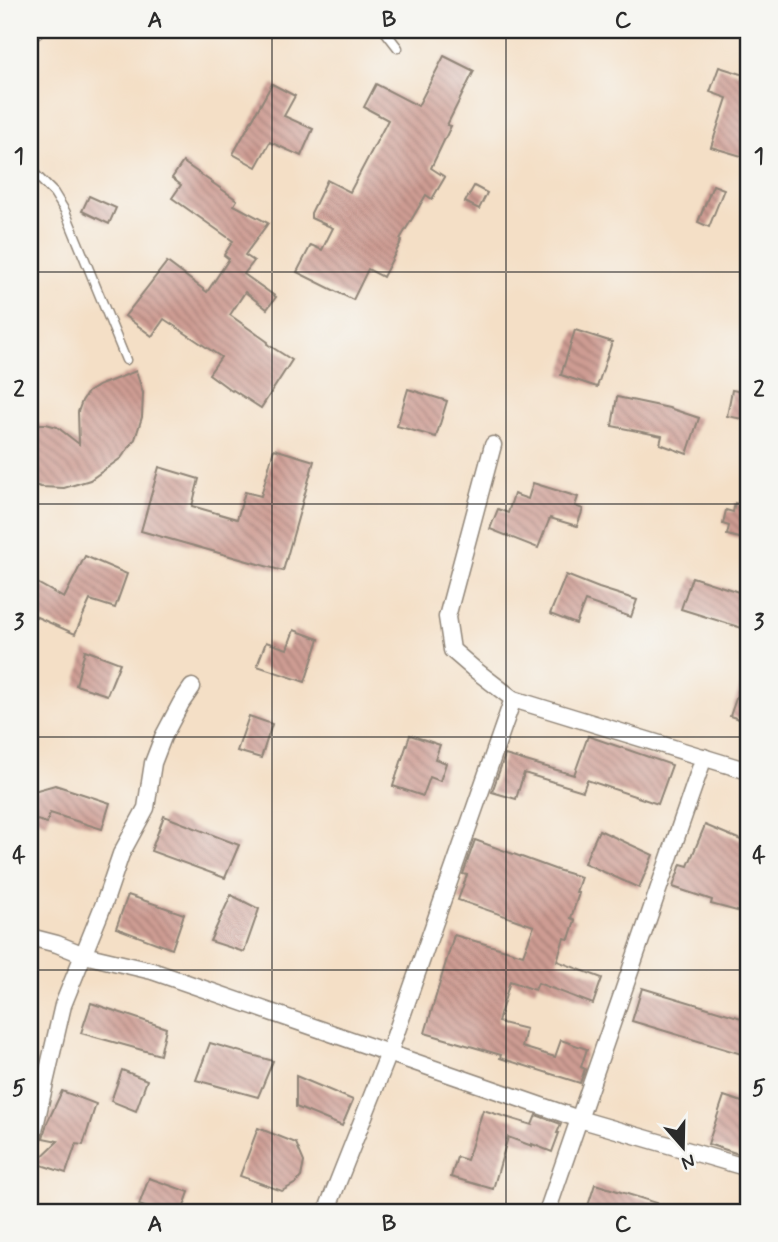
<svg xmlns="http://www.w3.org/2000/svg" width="778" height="1242" font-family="Mynerve,sans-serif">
  <defs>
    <pattern id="building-back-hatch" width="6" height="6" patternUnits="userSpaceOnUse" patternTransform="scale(1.75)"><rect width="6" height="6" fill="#ce9c93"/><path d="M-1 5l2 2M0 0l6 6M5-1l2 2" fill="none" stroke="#a77f78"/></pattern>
  </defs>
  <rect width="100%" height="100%" fill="#f6f6f2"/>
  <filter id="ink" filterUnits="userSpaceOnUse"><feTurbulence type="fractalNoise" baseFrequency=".0143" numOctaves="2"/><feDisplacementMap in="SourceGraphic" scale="14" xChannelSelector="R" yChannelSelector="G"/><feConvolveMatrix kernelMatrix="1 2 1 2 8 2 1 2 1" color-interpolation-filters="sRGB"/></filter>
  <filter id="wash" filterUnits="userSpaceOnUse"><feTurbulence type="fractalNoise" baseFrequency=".00686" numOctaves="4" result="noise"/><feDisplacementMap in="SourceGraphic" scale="28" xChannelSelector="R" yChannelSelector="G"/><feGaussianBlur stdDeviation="1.57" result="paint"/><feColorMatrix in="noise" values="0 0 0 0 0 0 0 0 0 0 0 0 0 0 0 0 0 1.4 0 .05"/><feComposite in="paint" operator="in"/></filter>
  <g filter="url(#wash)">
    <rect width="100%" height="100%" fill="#f4dfc6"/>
    <g id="blocks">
      <g fill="url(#building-back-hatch)">
        <path d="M444,56L474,71L447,125L451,126L431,168L445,177L432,199L426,195L400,239L402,240L383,277L368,269L353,300L297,272L311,245L322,250L333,228L311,218V213L327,180L350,192L388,120L364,107L376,84L418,106Z"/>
        <path d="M719,67L748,76V158L711,147L727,98L710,92Z"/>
        <path d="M272,84L295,96L284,116L313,129L301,156L270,142L256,167L233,154Z"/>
        <path d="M183,162L237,200L234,205L268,223L245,255L254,261L244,274L276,297L267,309L245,292L230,315L268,342L267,344L292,360L261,408L233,390L232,391L209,374L221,357L164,319L152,336L125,316L167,262L207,292L229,259L224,255L233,241L172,198L181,185L172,178Z"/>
        <path d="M713,185L724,189L709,227L698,222Z"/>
        <path d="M474,186L487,193L479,209L465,202Z"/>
        <path d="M89,196L116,208L109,224L82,211Z"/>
        <path d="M575,330L612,342L597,387L561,375Z"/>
        <path d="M136,371L143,393L142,417L135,439L121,458L90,480L64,488L41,487L30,484V424H46L57,427L79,444L78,412L82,401L88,392L98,386Z"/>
        <path d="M408,389L447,401L436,437L397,426Z"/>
        <path d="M732,390L748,393V420L727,416Z"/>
        <path d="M617,397L669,408L699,418L687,454L660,444L662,436L612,426Z"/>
        <path d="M274,449L314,461L283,571L141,531L159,467L199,479L192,506L237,519L245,492L261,496Z"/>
        <path d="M533,483L578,497L575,506L583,509L577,526L550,518L538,548L490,529L498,509L508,513L514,494L528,499Z"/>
        <path d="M735,503L748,506V540L727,535L729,526L723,524L726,510L733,512Z"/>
        <path d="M85,556L127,574L115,608L90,600L75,634L30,614V579L64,598Z"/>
        <path d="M566,575L599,588L637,600L631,617L585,601L576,624L550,614Z"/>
        <path d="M692,577L748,595V630L681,609Z"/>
        <path d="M294,630L319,639L305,682L257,666L266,642L287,649Z"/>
        <path d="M85,650L120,663L107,695L76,685Z"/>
        <path d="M746,670H748V722L730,716Z"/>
        <path d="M249,716L272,724L261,758L237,751Z"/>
        <path d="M410,735L440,745L435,759L446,763L440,781L430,777L423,796L393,786Z"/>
        <path d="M588,736L672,765L658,804L587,780L583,791L524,773L516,799L492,792L505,755L574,775Z"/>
        <path d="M55,785L110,803L102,829L50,813L47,823L30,818V792Z"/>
        <path d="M164,816L239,845L225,878L151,851Z"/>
        <path d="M705,825L748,843V914L711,904L712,900L673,887L681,864L688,866Z"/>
        <path d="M599,830L653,855L639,888L584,863Z"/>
        <path d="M475,840L557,870L581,877L576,892L579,893L571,918L575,920L569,939L564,938L557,961L602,978L593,1004L538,983L535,990L510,981L498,1022L526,1029L522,1047L555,1057L561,1040L587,1049L581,1067L585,1069L580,1083L500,1058L501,1055L425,1033L454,935L523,955L534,926L458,900L467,875L463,874Z"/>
        <path d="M128,895L184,914L172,949L116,928Z"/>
        <path d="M231,895L259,909L244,952L210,941Z"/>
        <path d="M642,988L748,1020V1056L632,1021Z"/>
        <path d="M91,1003L166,1028L160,1055L81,1033Z"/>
        <path d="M210,1043L273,1061L258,1097L196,1080Z"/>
        <path d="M122,1070L147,1080L136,1111L111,1101Z"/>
        <path d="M296,1076L353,1100L342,1126L296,1107Z"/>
        <path d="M62,1091L96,1104L83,1145L76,1144L66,1173L35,1163L58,1141L43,1138L47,1123Z"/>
        <path d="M724,1096L748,1104V1157L708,1144Z"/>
        <path d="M483,1110L532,1125L536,1115L561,1124L557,1133H559L552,1152L532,1144V1146L508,1137L493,1189L451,1177L457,1157L467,1160Z"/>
        <path d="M258,1128L296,1143L304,1162L301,1177L296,1183L282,1191L240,1176Z"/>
        <path d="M149,1178L189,1192L182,1212H159L139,1205Z"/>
        <path d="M595,1184L676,1209V1212H586Z"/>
      </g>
    </g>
  </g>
  <g filter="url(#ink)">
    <use href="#blocks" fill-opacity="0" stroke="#908578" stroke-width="2"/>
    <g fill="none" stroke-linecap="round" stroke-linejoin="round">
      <g stroke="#908578" stroke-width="11">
        <g id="service">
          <path d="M384,30L398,48"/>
          <path d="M30,169L54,193L65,211L126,360"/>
        </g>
      </g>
      <g stroke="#908578" stroke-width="19">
        <g id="minor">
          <path d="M30,34L36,30"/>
          <path d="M493,445L447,617L452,650L474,669L513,699"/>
          <path d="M30,937L57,944L84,955L152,971L579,1119L748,1168"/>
          <path d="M30,1148L63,1005L105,901L121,854L146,808L153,763L163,737L181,703L192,687"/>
          <path d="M326,1212L389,1053L513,699L748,771"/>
          <path d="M547,1212L704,757"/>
        </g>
      </g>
      <use href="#service" stroke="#fff" stroke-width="8"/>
      <use href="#minor" stroke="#fff" stroke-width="16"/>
    </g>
  </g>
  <path fill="none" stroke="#2b2b2b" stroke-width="2" stroke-opacity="0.55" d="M272,30V1212M506,30V1212M30,272H748M30,504H748M30,737H748M30,970H748"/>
  <rect width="778" height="1242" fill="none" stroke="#f6f6f2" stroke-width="77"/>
  <g transform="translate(683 1147) rotate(160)" stroke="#f6f6f2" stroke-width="5" paint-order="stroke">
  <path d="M0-5L12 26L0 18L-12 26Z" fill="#2b2b2b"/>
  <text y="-10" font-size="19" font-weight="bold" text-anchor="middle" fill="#2b2b2b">N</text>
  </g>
  <rect x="38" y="38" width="702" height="1166" fill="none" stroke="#2b2b2b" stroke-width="2.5"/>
  <g font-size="23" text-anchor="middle" font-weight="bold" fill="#2b2b2b">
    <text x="155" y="27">A</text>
    <text x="389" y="27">B</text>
    <text x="623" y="27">C</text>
    <text x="19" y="163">1</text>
    <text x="759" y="163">1</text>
    <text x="19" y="396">2</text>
    <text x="759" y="396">2</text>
    <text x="19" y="629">3</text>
    <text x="759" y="629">3</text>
    <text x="19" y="862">4</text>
    <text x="759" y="862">4</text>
    <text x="19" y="1095">5</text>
    <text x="759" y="1095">5</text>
    <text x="155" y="1231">A</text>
    <text x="389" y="1231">B</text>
    <text x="623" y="1231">C</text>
  </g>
</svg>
